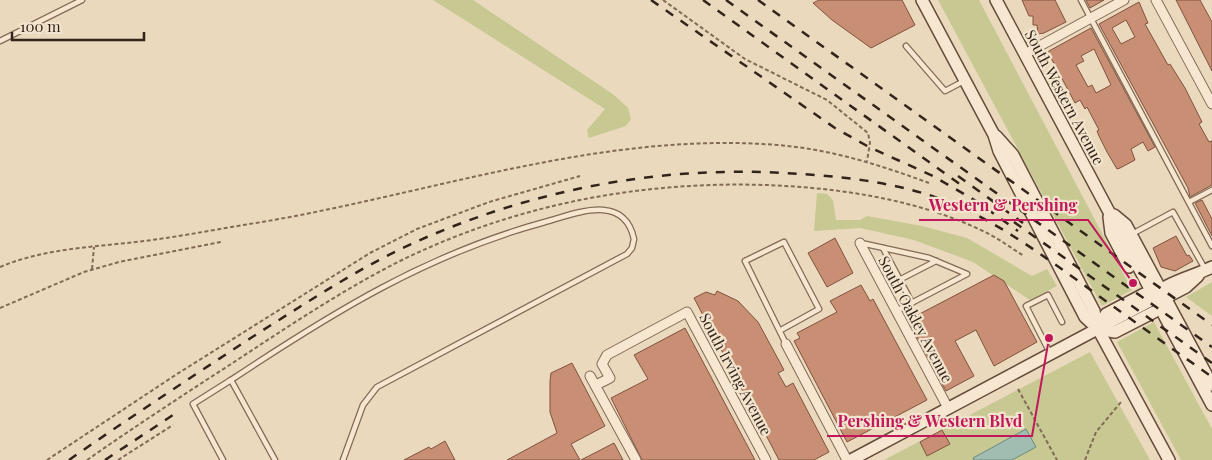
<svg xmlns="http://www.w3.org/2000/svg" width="1212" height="460" font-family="'Playfair Display',serif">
  <rect width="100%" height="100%" fill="#ebd9bd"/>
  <g fill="#c7c892">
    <path d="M433,0H473L614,95L628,108L631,119L626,126L589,138L587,130L605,109Z"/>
    <path d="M938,0H979L1132,290L1102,306Z"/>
    <path d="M817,193L827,194L833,200L836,220H860L867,216L922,226L967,238L1032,276L1047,269L1057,286L1030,300L973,262L914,240L860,228L814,231Z"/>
    <path d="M1212,282V316L1186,297Z"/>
    <path d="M1154,322L1212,429V460H1181L1117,342Z"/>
    <path d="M1090,352L1150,460H884Z"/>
  </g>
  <path fill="#a1bdb2" stroke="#698a7e" d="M1026,429L1036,447L1012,460H974L973,458Z"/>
  <g fill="#c88f74" stroke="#81523e" fill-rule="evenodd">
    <path d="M819,0H902L915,25L871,48L832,20L813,3Z"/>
    <path d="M1022,0H1055L1066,22L1044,33L1038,34L1037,25H1033V16H1029Z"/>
    <path d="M1086,0H1104L1090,8Z"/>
    <path d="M1176,0H1200L1212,22V71Z"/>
    <path d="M1139,2L1148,23L1145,24L1168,65L1170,64L1185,88L1202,122L1199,124L1209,142L1212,141V185L1190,197L1188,188L1099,24ZM1126,20L1135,37L1121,44L1112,28Z"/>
    <path d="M1091,28L1155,147L1148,151L1143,142L1131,149L1135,160L1120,168L1117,169L1107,152L1099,136L1097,131L1099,130L1087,107L1085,109L1080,100L1075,103L1050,56L1047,55L1049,51ZM1094,49L1111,85L1096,93L1092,85L1088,87L1076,65L1084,61L1081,56Z"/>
    <path d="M1202,200L1212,219V236L1195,203Z"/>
    <path d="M1176,236L1187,256L1189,255L1193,261L1175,271L1161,267L1153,248Z"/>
    <path d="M835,238L853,273L827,287L808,253Z"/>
    <path d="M994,275L1004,281L1037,342L994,366L976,330L955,341L974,376L946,391L908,320Z"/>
    <path d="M861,285L870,301L873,299L927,400L847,442L794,341L800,338L797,333L837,312L830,301Z"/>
    <path d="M717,291L738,301L758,322L784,370L778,373L786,387L793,383L829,452L814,460H779L694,298L706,292L715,295Z"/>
    <path d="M685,328L755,460H642L611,398L648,379L634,355Z"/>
    <path d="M572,363L605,426L571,444L580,460H507L557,433L550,412V381L551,373Z"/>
    <path d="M942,430L950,444L927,456L920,442Z"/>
    <path d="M445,441L455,460H404L429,447L431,449Z"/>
    <path d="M614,443L623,460H581Z"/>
  </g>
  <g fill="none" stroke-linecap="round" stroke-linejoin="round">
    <g stroke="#826a57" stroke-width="7">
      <g id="lane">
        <path d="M1081,0L1212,246"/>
        <path d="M0,41L82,0"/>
        <path d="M906,46L945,91L964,81"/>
        <path d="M1189,202L1212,190"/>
        <path d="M1132,234L1173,212L1205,269"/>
        <path d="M861,243L929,258L967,274L896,311"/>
        <path d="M883,248L912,303"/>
        <path d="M901,279L936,261"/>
        <path d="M781,330L819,309L784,242L745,261L786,344"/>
        <path d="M1050,353L1026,306L1048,295L1062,322"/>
        <path d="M231,380C332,313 427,254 545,222C577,213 624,193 634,239L632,248L627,254L377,387L363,405L343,460"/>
        <path d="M223,460L193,404L231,380L275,460"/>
      </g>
    </g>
    <g stroke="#826a57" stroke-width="11">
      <g id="street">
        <path d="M1156,0L1212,104"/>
        <path d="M1025,54L1124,0"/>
        <path d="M860,243L948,408"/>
        <path d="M786,344L847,460"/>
        <path d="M590,376L636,460"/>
        <path d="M596,385L610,378L602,364L607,355L687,312L766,460"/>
      </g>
    </g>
    <g stroke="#644b3b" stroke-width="14">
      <g id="secondary">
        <path d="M922,0L994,135L999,151L1085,317L1098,329"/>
        <path d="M996,0L1212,405"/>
        <path d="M996,136L1013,155L1094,311L1098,329L1169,460"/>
        <path d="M1114,215L1126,225L1212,385"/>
        <path d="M1109,217L1111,233L1129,267"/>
        <path d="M1159,301L1186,287L1198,276"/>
        <path d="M1098,329L1115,332L1154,312"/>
        <path d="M1098,329L1106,314L1144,294"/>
        <path d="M851,460L1148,302C1160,283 1193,277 1212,267"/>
      </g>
    </g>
    <g stroke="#826a57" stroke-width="2" stroke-dasharray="4 2.5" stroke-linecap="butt">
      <path d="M663,0L745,59L827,100L868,133L870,143L867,161"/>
      <path d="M0,267C45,248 96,247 144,241C184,236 223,228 262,222C433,193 602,131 777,145C830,149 880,165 929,183"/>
      <path d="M92,269L94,247"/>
      <path d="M0,308L84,272L119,262L221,242"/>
      <path d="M1018,389L1057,460"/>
      <path d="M47,460L177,374L370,253L417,229L489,202L580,176"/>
      <path d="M87,460C133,428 180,397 228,366C283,330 339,292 398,262C513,205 638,181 766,185C840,188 917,199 985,232C998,238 1011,248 1024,256"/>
      <path d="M118,460L173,425"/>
      <path d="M1085,460L1096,432L1121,402"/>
    </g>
    <use href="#lane" stroke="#f7e7d0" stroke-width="4.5"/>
    <use href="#street" stroke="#f7e7d0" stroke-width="9"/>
    <use href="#secondary" stroke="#f7e7d0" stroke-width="11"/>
    <g stroke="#32241b" stroke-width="2.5" stroke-dasharray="9 9" stroke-linecap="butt">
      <path d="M651,0L835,128L869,147L933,176L976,201L1018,231"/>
      <path d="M703,0L961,185"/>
      <path d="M726,0L1212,347"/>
      <path d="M758,0L1212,325"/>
      <path d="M958,176L1023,223"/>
      <path d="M1014,222L1212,363"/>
      <path d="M69,460C132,416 196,374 260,332C314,298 368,262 427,237C539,189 660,166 783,173C841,176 904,182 958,206C1001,225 1039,253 1077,280C1122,313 1167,345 1212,377"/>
      <path d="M105,460L173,415"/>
    </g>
  </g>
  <g text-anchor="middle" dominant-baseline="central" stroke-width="4.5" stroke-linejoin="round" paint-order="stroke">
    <g font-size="15" fill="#32241b" stroke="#f3e4cd">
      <text transform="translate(1065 97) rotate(62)">South Western Avenue</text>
      <text transform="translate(916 319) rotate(62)">South Oakley Avenue</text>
      <text transform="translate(736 374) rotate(62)">South Irving Avenue</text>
    </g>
  </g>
  <path fill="none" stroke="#c2185b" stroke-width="2" d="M1133 283L1088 220H919M1049 338L1032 436H827"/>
  <g fill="#c2185b" stroke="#f3e4cd" stroke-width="2">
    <circle cx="1133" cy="283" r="5"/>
    <circle cx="1049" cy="338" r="5"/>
  </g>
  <g font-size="16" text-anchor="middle" font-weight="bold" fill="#c2185b" stroke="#f3e4cd" stroke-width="4.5" stroke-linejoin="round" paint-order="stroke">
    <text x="1003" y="211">Western &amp; Pershing</text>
    <text x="930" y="427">Pershing &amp; Western Blvd</text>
  </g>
  <path d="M12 32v8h132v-8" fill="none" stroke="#32241b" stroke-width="2.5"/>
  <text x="20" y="32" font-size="15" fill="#32241b" stroke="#f3e4cd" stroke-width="4" paint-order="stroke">100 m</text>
</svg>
